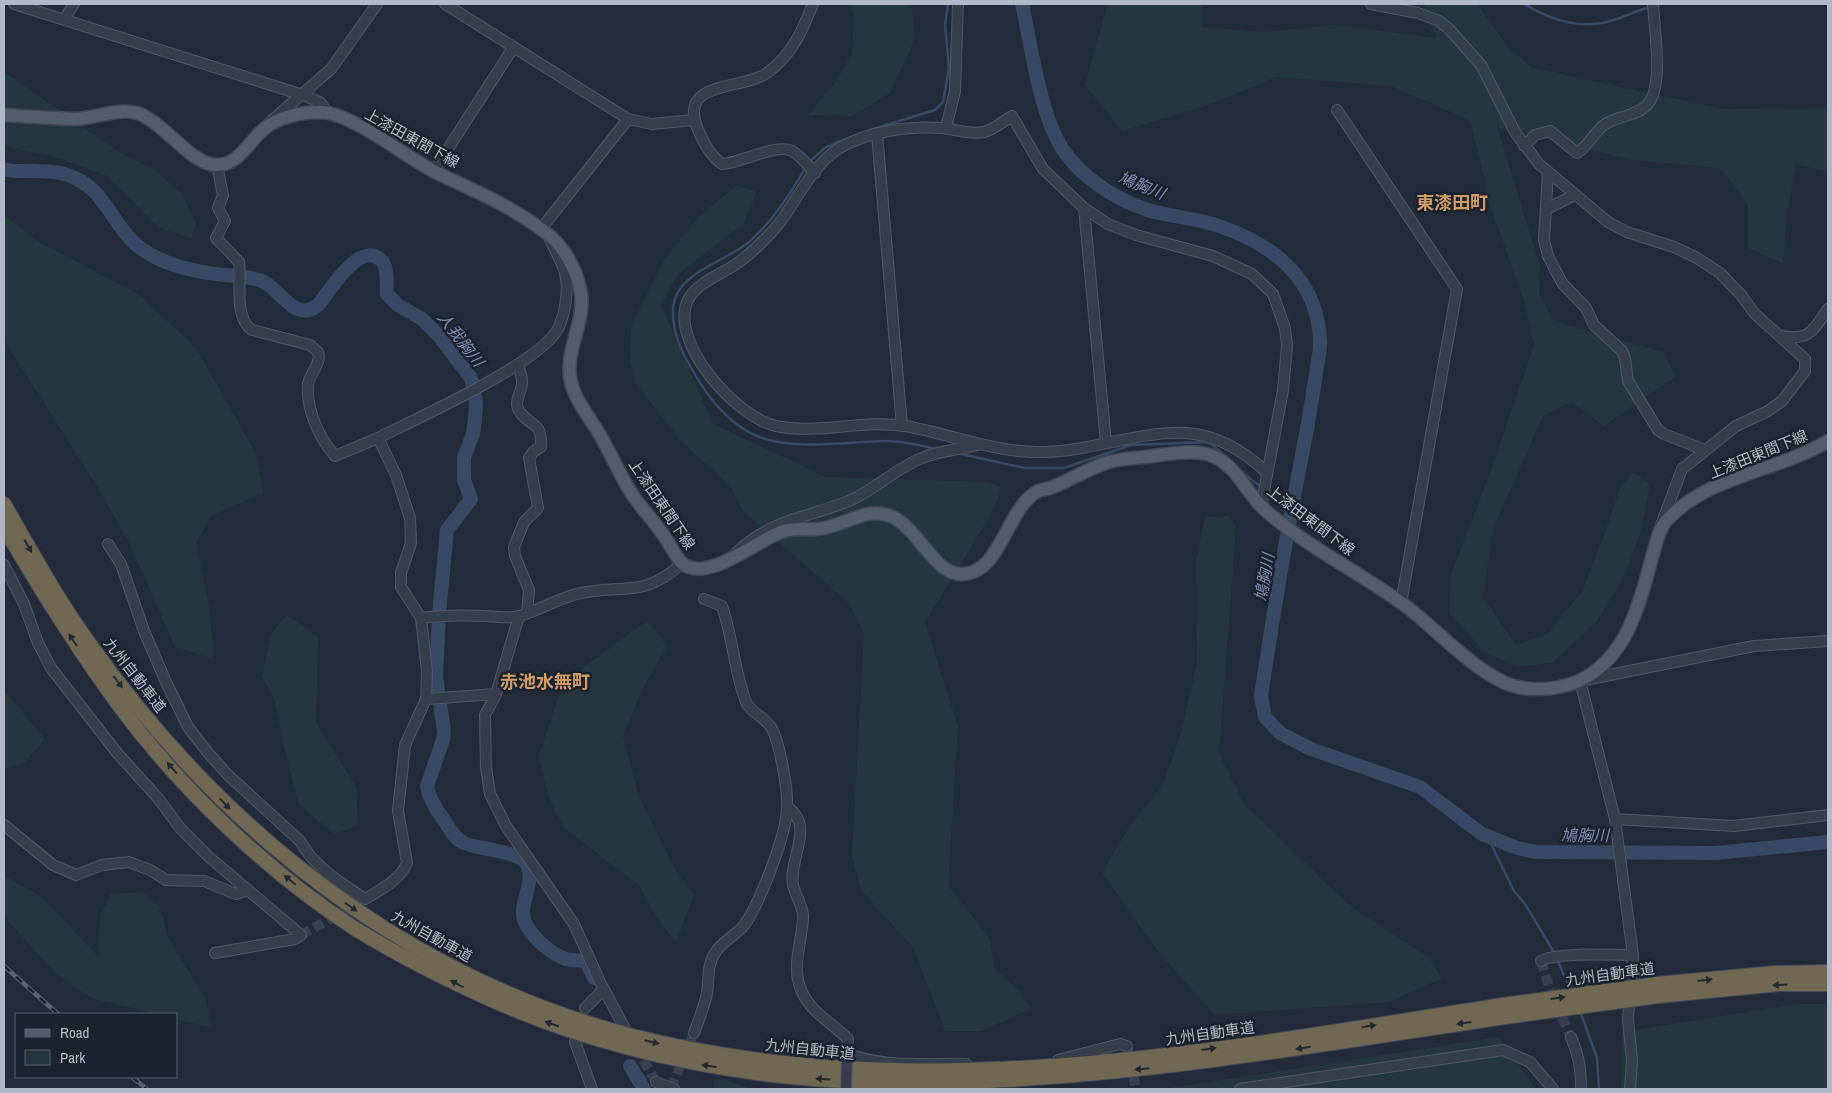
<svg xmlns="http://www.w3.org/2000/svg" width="1832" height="1093" font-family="'Archivo Narrow','Noto Sans JP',sans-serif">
  <rect width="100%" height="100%" fill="#232b3b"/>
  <g fill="#25373c">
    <path d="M847,4H911L915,39L890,93L852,116L808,115L835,83L852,54L854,14Z"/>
    <path d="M1108,4H1203L1202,27L1263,32L1336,25L1437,38L1424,4H1477L1508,47L1532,68L1724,109L1828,108V172L1796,164L1787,214L1783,263L1748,248V204L1720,168L1633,160L1497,127L1540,266L1539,294L1554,321L1663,352L1676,376L1604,426L1572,402L1543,416L1493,529L1483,597L1516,645L1547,634L1582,592L1605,533L1620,488L1633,472L1650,485L1642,528L1623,579L1596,622L1552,663L1518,667L1485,652L1449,613L1451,574L1489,476L1534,345L1524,300L1486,194L1484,177L1470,120L1391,86L1276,77L1208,105L1122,131L1085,85Z"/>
    <path d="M4,72L120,153L155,170L183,195L196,224L191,238L160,228L107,176L56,157L4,146Z"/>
    <path d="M737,185L757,192L743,224L678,274L661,305L713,424L826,477L989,482L1001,488L993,511L925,622L958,727L948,885L990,939L995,969L1019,991L1031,1009L981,1031H945L913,947L861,890L852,855L864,634L847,601L744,512L728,484L682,442L636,384L630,358L631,327L664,259L700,216Z"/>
    <path d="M4,215L39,242L138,294L196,348L256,454L263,493L211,516L196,543L209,607L214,659L175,647L128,540L95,483L4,340Z"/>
    <path d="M1229,516L1236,527L1219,753L1245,805L1351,907L1429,958L1442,978L1389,1002L1214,1015L1157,950L1102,873L1128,829L1163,784L1181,733L1197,663L1196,562L1205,517Z"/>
    <path d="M287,615L318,637L316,723L356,787L358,825L334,834L299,804L288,764L274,698L262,677L271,634Z"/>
    <path d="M647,621L667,646L642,690L623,736L638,794L674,868L694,895L676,943L655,915L640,886L563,827L550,801L539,757L559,696L580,670Z"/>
    <path d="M4,690L45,739L22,765L4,768Z"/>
    <path d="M4,876L38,895L99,957L100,915L111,894L142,892L160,908L168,937L205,998L212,1028L176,1019V1014H157L91,998L55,973L10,923L4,913Z"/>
    <path d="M1797,1004H1828V1089H1621L1622,1032Z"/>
    <path d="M1499,1037L1536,1089H1163Z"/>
    <path d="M721,1078L750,1089H714L713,1081Z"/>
  </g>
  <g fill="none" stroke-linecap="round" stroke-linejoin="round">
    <g stroke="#394864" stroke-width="2.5">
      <path d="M1524,4C1553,21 1583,31 1617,19C1628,15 1639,10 1650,7"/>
      <path d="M870,130L935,110L943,102L949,68L945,25L948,4"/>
      <path d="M809,162L826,147L846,139"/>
      <path d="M806,167C790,194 773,221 749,242C729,259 691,269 678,292C667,311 676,339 685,357C700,385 717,412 745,430C783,454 844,441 887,441C904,441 919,445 936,449"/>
      <path d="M956,453L1025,468H1064L1131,445L1209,442L1232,462"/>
      <path d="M1241,471L1262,488"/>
      <path d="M1268,493L1291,514"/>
      <path d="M1487,836L1514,891L1525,904L1555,954"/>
      <path d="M1557,959L1571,991"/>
      <path d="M1580,1011L1597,1058L1599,1089"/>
    </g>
    <g stroke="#394864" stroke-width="14">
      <path d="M1022,4C1031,44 1040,115 1062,148C1079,176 1116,200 1148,210C1171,217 1196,218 1219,226C1274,245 1317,278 1320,340C1321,351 1317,363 1316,374C1311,408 1305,442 1298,476C1284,549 1272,623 1261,696L1265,717L1280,733L1311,749L1420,787L1482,834L1517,848L1536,852L1715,853L1828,842"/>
      <path d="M4,169C14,173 27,170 38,171C49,171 65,173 75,178C107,192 114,230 142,249C165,266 196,272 224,275C237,276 249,276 262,281C281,289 295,324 318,305C330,291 354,249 375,256C379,258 384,262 385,267C388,276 386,285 387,294L398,305L422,319L439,336L471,378L476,402L475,419L473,434L464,457V480L471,499L447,530L439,614L436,676L444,731L443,740L427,786C429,798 435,808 442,817C448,826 454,839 464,843C479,850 520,850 527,865C534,879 524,897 523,910C521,929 547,951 563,958C570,961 578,960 586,961L594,978"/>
      <path d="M630,1066L644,1089"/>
    </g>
    <g stroke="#384050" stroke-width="10" stroke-dasharray="10 5" stroke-linecap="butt">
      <path d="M301,935L365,899"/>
      <path d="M1541,961L1552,996L1571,1037"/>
      <path d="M1127,1046L1136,1089"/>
      <path d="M636,1047L656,1082"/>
      <path d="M671,1088L694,1033"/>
    </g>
    <g stroke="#525866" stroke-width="12">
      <g id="minor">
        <path d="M14,4L306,96L321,103L327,112"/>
        <path d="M445,4L628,119L652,124L694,120"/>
        <path d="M813,4C802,31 792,55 767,73C743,90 679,80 697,127C702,140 711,156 722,164C741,163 777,143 792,151C801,156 808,166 815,173"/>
        <path d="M1371,4L1418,13L1439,21L1449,29L1481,65L1515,132L1539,164L1608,222L1627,232L1674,247L1697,258L1720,273L1741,295L1755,314L1805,359V371L1782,401L1768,411L1736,426L1682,469L1661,525"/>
        <path d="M64,19L74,4"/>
        <path d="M1337,110L1457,289L1401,603"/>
        <path d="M271,121L331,69L377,4"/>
        <path d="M946,128L955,91L958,4"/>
        <path d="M877,134L902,426"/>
        <path d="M1524,146L1535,135L1550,131L1577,153C1588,147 1593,133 1604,125C1616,116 1634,117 1646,106C1665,89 1654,28 1653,4"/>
        <path d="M217,165L223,195L218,208L225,221L216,238L239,262C242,281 233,317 252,330L310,345L318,352C322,363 310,373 308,384C306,409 319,438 335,456L378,438"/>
        <path d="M433,172L513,48"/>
        <path d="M1548,172L1544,240L1548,256L1562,283L1586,308L1594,325L1622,351L1625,358L1628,381L1658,430L1664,434L1705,450"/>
        <path d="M1084,208L1106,443"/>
        <path d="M1546,209L1575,195"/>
        <path d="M541,229L628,119"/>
        <path d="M1781,336C1809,341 1813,331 1828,309"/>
        <path d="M518,366C520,371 522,376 522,381C523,392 512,401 520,412C531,428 542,420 541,447L534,451L529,458L538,508L524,522L514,547L515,556L529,590L527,613"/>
        <path d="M1261,507L1283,390L1287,346L1285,328L1273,294L1252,274L1213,256L1136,235L1108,224L1084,208L1043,169L1012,116C1002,122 995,129 984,132C969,135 956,129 942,128C908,126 867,131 838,149C813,165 798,198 781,221C770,235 757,248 743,259C727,273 698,280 688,300C668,342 737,418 776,426C819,435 862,419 905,426C950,434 996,453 1042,452C1090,452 1137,431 1186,433C1216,435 1244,451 1266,472"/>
        <path d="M108,544L121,564L144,631L166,682L188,727L209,754L229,776L300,841C315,868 340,882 365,899C379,891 401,879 407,863L398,811L405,745L426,699L427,671L421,618L401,587V573L411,543L410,518L396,475L378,438C417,418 542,363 559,327C565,313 568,294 566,278C564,263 554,251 549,236"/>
        <path d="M736,553C772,519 803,519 846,502C873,492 894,469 922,458C940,450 962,450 981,444"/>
        <path d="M4,565L24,604L38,643L51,668L118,754L158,798L180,828L209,857L301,935L295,939L215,953"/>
        <path d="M421,618C442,615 464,615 485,616C496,616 509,619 519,616C537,611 554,601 573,595C619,582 642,601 682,563"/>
        <path d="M1828,641L1754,646L1580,681L1615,819L1734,826L1828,815"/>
        <path d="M496,694L485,715L486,767L490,794L506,826L574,924L600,982L624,1027"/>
        <path d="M426,699L496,694L519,616"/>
        <path d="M787,807C816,826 788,859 793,885C795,896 804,907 803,918C802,941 792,965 800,987C808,1011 831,1022 848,1039L847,1057"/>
        <path d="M1615,819L1633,955L1628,1019L1632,1061L1630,1089"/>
        <path d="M4,825L53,865L76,875L102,865L129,862L150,870L166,880L204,881L236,894L248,890"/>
        <path d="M1541,961C1555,952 1614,955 1633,955"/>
        <path d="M585,1008L604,989"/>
        <path d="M694,1033C699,1020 704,1007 707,993C709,980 707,965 715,953C722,941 737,935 745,924C760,902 787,834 787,807C788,790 780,744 772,729C766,717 751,714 746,702C734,671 733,638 722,606L704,599"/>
        <path d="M1571,1037C1579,1055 1581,1070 1581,1089"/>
        <path d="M575,1042L592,1089"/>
        <path d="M847,1053C879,1068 931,1063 966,1064"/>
        <path d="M1058,1060L1120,1044L1127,1046"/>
        <path d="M656,1082L674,1089"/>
        <path d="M1240,1089L1503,1050L1530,1062L1553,1089"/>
      </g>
    </g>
    <g stroke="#404754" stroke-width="15">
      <path id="major" d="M4,115C28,116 53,119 77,119C96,118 117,108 137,113C163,121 192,166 217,165C239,165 249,141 264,129C277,117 303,112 321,112C353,113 409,160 439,174C475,191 513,207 545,232C564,246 577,270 581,293C585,323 566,349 570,377C573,397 586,413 597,430C610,451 619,474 632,494C641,508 653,520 662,533C669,542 674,555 682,563C706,584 756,541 781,532C794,527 804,530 817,529C834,528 848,519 864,515C919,500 927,589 973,572C999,563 1009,514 1031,496C1040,488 1042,491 1053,487C1072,479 1089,468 1109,462C1120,459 1133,458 1145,457C1166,455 1197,447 1217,458C1238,469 1248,495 1266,511C1309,548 1361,573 1407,607C1436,629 1480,677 1514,686C1535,692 1565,689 1585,678C1630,652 1640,600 1653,554C1657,542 1658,530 1666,521C1708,475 1777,472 1828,441"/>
    </g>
    <g stroke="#424856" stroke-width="16">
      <g id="highway">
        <path d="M4,504C31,551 57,599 89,643C196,794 336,919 507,993"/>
        <path d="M4,527C40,589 78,650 121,708C182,790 268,872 354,928C401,957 451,982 501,1004"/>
        <path d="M1657,984L1775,973L1828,972"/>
        <path d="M1658,996L1780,984H1828"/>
        <path d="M759,1060C1009,1093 1262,1042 1510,1004"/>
        <path d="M757,1073C844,1085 933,1084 1020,1079C1186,1069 1349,1040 1512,1016"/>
      </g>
    </g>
    <use href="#minor" stroke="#373e4b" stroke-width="10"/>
    <use href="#major" stroke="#555c6b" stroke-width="12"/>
    <use href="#highway" stroke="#716854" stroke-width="14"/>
    <g stroke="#596172" stroke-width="4.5">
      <g id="rail">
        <path d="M4,966L58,1014"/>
        <path d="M132,1077L147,1089"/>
      </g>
    </g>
    <use href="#rail" stroke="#1c2330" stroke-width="2.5" stroke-dasharray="8" stroke-linecap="butt"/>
    <g stroke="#525866" stroke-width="12" stroke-linecap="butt">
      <path id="minor-bridge" d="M846,1089L847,1057"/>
    </g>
    <g stroke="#424856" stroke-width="16" stroke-linecap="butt">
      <g id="highway-bridge">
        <path d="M507,993C591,1029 669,1048 759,1060"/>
        <path d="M501,1004C584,1040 669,1061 757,1073"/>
        <path d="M1510,1004L1657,984"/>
        <path d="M1512,1016L1658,996"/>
      </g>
    </g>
    <use href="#minor-bridge" stroke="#373e4b" stroke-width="10"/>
    <use href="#highway-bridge" stroke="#716854" stroke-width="14"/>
  </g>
  <defs><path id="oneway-solid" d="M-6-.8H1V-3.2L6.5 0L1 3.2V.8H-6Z" transform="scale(1.25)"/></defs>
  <g fill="#242a34">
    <use href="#oneway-solid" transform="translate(28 546) rotate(60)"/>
    <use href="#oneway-solid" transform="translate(73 640) rotate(-123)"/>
    <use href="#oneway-solid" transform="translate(118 682) rotate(53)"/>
    <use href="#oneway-solid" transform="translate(172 768) rotate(-131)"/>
    <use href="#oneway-solid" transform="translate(225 804) rotate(46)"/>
    <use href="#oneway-solid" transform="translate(290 880) rotate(-141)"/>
    <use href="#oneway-solid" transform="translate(351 907) rotate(35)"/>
    <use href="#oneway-solid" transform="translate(1705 980) rotate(-5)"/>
    <use href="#oneway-solid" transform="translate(457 984) rotate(-153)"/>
    <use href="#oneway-solid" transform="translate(1780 985) rotate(177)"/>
    <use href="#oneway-solid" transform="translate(1558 998) rotate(-8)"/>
    <use href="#oneway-solid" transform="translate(1464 1023) rotate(172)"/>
    <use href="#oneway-solid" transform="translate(552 1024) rotate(-161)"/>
    <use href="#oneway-solid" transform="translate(1369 1026) rotate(-9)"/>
    <use href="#oneway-solid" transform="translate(652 1042) rotate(13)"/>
    <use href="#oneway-solid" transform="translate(1303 1048) rotate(171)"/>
    <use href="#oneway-solid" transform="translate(1209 1049) rotate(-8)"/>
    <use href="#oneway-solid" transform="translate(709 1066) rotate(-172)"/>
    <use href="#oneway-solid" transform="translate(1142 1069) rotate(174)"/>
    <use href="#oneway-solid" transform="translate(823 1079) rotate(-176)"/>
  </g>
  <g text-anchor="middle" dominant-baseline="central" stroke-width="5" stroke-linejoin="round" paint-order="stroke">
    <g font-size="15" fill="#b2b8c7" stroke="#1c2330">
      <text transform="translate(412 138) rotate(29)">上漆田東間下線</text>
      <text transform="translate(1758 454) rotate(-22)">上漆田東間下線</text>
      <text transform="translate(662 504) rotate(56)">上漆田東間下線</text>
      <text transform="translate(1311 520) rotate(37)">上漆田東間下線</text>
      <text transform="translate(135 675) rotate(52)">九州自動車道</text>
      <text transform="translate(432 936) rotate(29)">九州自動車道</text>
      <text transform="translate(1610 974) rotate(-8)">九州自動車道</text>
      <text transform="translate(1210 1033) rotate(-8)">九州自動車道</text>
      <text transform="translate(810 1049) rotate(6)">九州自動車道</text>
    </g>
    <g font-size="16" font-style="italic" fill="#7b8dae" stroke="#1c2330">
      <text transform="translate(1142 185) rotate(22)">鳩胸川</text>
      <text transform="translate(461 339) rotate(52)">人我胸川</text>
      <text transform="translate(1264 577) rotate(-80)">鳩胸川</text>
      <text x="1585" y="835">鳩胸川</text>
    </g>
    <g font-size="18" font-weight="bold" fill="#d19b62" stroke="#1c2330">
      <text x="1452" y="202">東漆田町</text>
      <text x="545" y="681">赤池水無町</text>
    </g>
  </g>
  <rect width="1832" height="1093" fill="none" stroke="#b2b8c7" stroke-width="10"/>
  <rect x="15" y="1013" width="162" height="65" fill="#1c2330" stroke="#585f6c"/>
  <rect x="25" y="1029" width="25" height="8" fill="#555c6b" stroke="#585f6c"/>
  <text x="60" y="1038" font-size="15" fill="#b2b8c7">Road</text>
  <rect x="25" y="1050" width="25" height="15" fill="#25373c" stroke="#585f6c"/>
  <text x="60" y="1063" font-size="15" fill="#b2b8c7">Park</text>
</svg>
